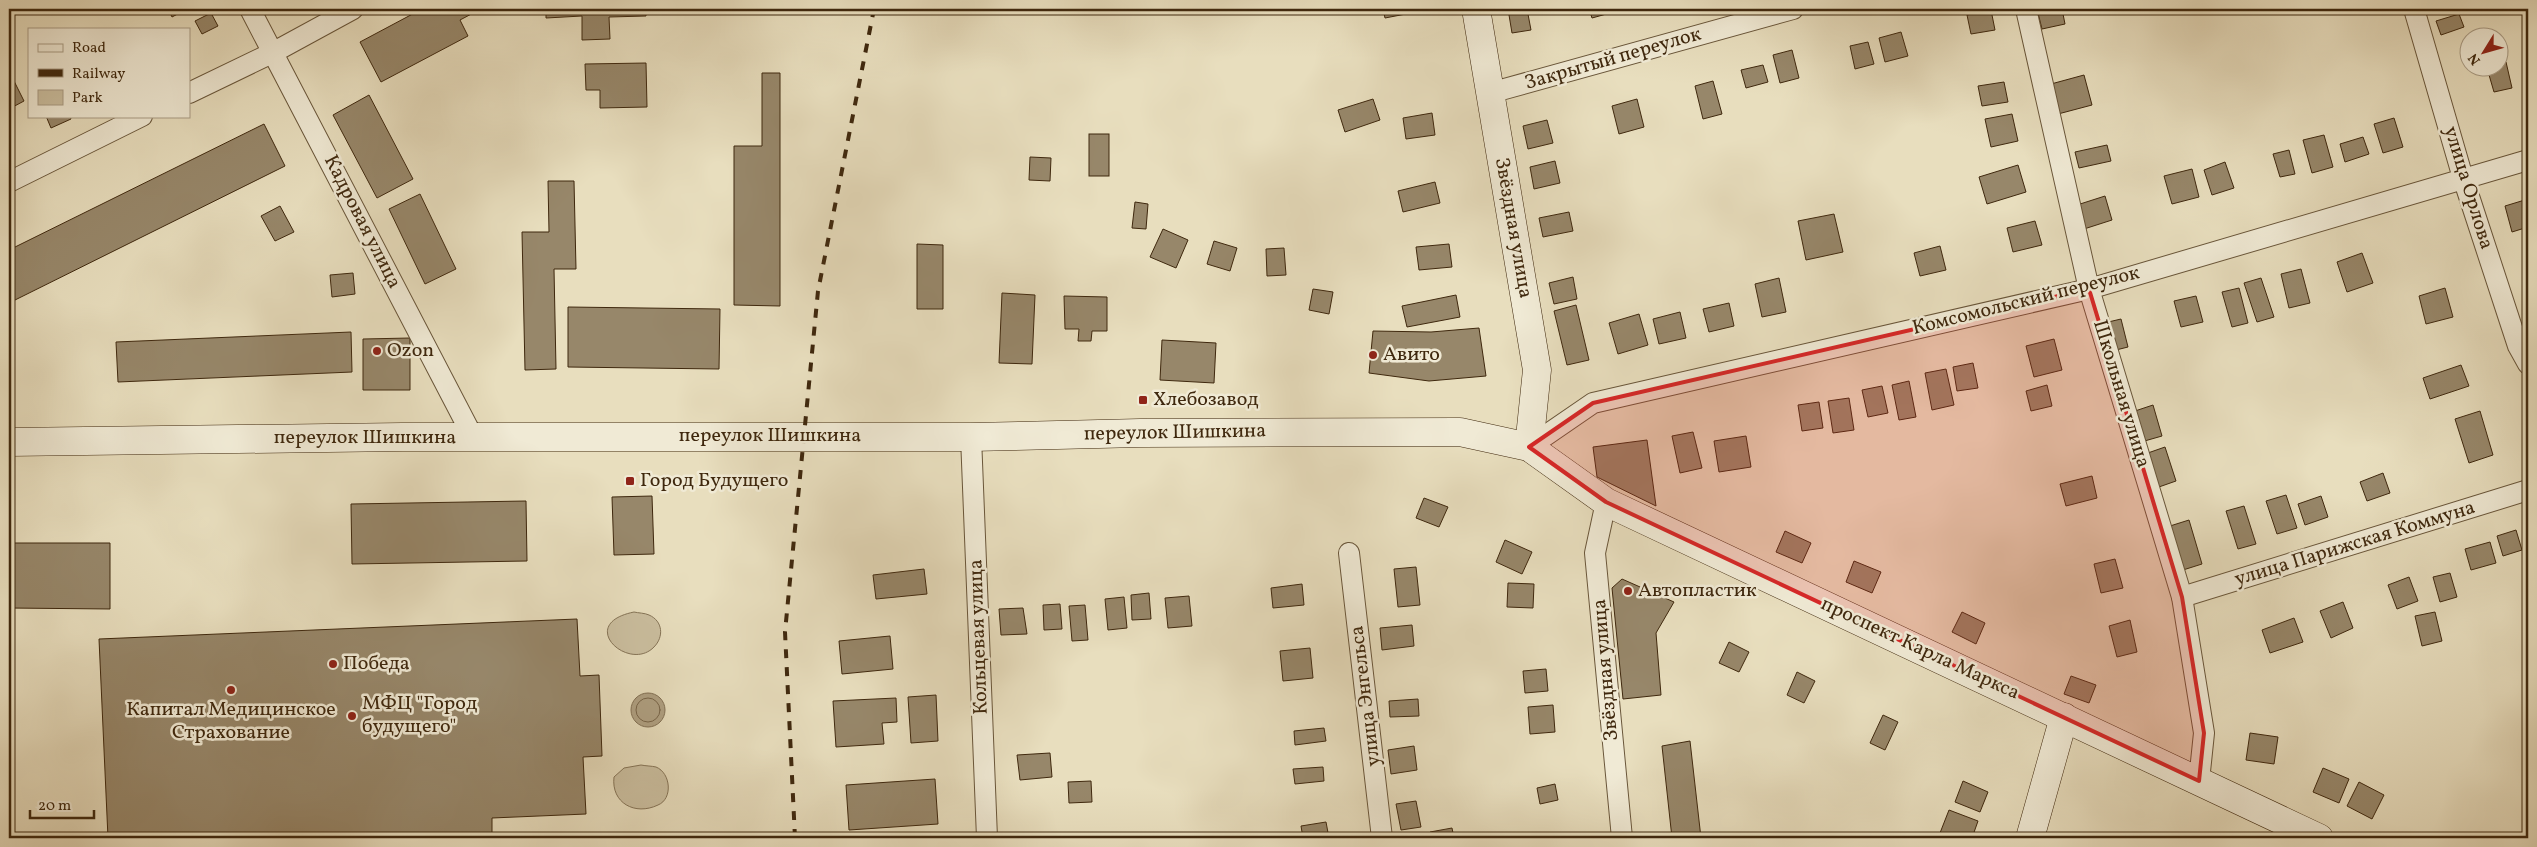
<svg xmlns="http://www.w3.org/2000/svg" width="2537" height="847" font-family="Vollkorn,serif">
  <rect width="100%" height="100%" fill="#e8debe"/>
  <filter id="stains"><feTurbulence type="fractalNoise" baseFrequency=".004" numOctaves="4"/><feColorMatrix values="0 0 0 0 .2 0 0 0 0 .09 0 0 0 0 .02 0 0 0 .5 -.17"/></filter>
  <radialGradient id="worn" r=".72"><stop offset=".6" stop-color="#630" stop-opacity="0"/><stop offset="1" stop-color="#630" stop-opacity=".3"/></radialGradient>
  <g fill="#cbbfa0" stroke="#857457">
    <path d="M634,612C638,613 645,613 649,615C663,621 664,637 654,647C629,673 575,624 634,612Z"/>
    <path d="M641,765C646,766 652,766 656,767C671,773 673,799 658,805C635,816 611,803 614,777L624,768Z"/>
  </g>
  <circle fill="#afa082" stroke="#827054" cx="648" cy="710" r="17"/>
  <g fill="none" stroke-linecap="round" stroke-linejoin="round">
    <circle stroke="#776448" stroke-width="1" cx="648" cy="710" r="12"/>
  </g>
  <g fill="#97876a" stroke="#3f280e">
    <path d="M168,9H187L172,17Z"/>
    <path d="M422,9H476L477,11L460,20L468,36L381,82L360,42Z"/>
    <path d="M546,9H646V16L609,17L610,39L582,40V16L546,18Z"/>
    <path d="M1383,9H1410L1411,13L1385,18Z"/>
    <path d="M1508,9H1527L1531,30L1512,33Z"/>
    <path d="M1589,9H1609L1610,13L1592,18Z"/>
    <path d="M2037,9H2062L2065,24L2042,29Z"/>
    <path d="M1991,10L1995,30L1971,34L1967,15Z"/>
    <path d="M211,13L218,26L202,34L195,21Z"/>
    <path d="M2459,14L2464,27L2441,35L2436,21Z"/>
    <path d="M1901,32L1908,56L1885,62L1879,38Z"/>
    <path d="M1868,42L1874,64L1855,69L1850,46Z"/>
    <path d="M1792,50L1799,78L1780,83L1773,55Z"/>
    <path d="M2506,62L2512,88L2494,92L2487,68H2500V64Z"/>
    <path d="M646,63L647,107L600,108V90H586L585,64Z"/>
    <path d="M1763,65L1768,82L1746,88L1741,70Z"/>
    <path d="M10,73L24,101L9,109V74Z"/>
    <path d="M762,73H780V306L734,305V146H762Z"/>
    <path d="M2084,75L2092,105L2058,114L2051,84Z"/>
    <path d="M1713,81L1722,114L1703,119L1695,86Z"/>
    <path d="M2004,82L2008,102L1982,106L1978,86Z"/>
    <path d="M369,95L413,179L377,198L333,115Z"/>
    <path d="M1373,99L1380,120L1345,132L1338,110Z"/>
    <path d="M1637,99L1644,127L1619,134L1612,106Z"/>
    <path d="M1432,113L1435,135L1406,139L1403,118Z"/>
    <path d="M2012,114L2018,141L1991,147L1985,119Z"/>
    <path d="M46,116H70L71,119L51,128Z"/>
    <path d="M2394,118L2403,147L2383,153L2374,124Z"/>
    <path d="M1547,120L1553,143L1528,149L1523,126Z"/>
    <path d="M264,124L285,166L11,302L9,297V250Z"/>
    <rect x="1089" y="134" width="20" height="42"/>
    <path d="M2324,135L2333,167L2312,173L2303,140Z"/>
    <path d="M2363,137L2369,154L2345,162L2340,144Z"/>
    <path d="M2107,145L2111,161L2079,168L2075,152Z"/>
    <path d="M2289,150L2295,174L2280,177L2273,154Z"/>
    <path d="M1030,157L1051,158L1050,181L1029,180Z"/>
    <path d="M1555,161L1560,183L1534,189L1530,167Z"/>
    <path d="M2225,162L2234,188L2212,195L2204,170Z"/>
    <path d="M2018,165L2026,192L1987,204L1979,177Z"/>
    <path d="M2192,169L2199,197L2172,204L2164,176Z"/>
    <path d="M548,181H574L576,269H554L556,369L525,370L522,232H549Z"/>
    <path d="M1435,182L1440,203L1403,212L1398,191Z"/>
    <path d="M420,194L456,269L425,284L389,209Z"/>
    <path d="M2105,196L2112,220L2084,229L2077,205Z"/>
    <path d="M2528,199V227L2512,232L2505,206Z"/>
    <path d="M1135,202L1148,204L1146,229L1132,228Z"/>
    <path d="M280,206L294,232L275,241L261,216Z"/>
    <path d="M1569,212L1573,231L1543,237L1539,218Z"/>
    <path d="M1834,214L1843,252L1806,260L1798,221Z"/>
    <path d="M2035,221L2042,245L2013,252L2007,228Z"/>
    <path d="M1163,229L1188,240L1176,268L1150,257Z"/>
    <path d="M1214,241L1237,248L1230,271L1207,264Z"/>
    <path d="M917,244L943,245V309H917Z"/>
    <path d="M1449,244L1452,267L1419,270L1416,247Z"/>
    <path d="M1940,246L1946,270L1920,276L1914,253Z"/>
    <path d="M1284,248L1286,275L1267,276L1266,249Z"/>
    <path d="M2362,253L2373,283L2347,292L2337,262Z"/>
    <path d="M2301,269L2310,303L2289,308L2281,274Z"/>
    <path d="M353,273L355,294L332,297L330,275Z"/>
    <path d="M1573,277L1577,299L1554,304L1549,283Z"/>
    <path d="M1779,278L1786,312L1762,317L1755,284Z"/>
    <path d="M2261,278L2274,317L2257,322L2244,283Z"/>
    <path d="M2239,288L2248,323L2232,327L2222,292Z"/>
    <path d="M2445,288L2453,317L2426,324L2419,296Z"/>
    <path d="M1313,289L1333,292L1329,314L1309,310Z"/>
    <path d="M1002,293L1035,295L1032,364L999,363Z"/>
    <path d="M1456,295L1460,317L1407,327L1402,306Z"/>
    <path d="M1064,296L1107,297V331H1092L1091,341H1078L1079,329H1065Z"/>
    <path d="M2196,296L2203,322L2181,327L2174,301Z"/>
    <path d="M1729,303L1734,326L1709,332L1703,309Z"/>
    <path d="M1576,305L1589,360L1567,365L1554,311Z"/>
    <path d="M568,307L720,309L719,369L568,367Z"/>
    <path d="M1680,312L1686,338L1659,344L1653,319Z"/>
    <path d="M1639,314L1648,345L1618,354L1609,323Z"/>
    <path d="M2121,319L2128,347L2112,351L2104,323Z"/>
    <path d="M1479,328L1486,376L1429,381L1369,373L1373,331L1431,332Z"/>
    <path d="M351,332L352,372L118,382L116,342Z"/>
    <path d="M410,338V390H363V339Z"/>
    <path d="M2054,339L2062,370L2034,377L2026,346Z"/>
    <path d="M1162,340L1216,343L1214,383L1160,380Z"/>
    <path d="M1973,363L1978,388L1957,391L1953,367Z"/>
    <path d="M2461,365L2469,386L2430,399L2423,378Z"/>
    <path d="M1946,369L1954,405L1932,410L1925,373Z"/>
    <path d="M1909,381L1916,417L1899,420L1892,385Z"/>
    <path d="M2047,385L2052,406L2031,411L2026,391Z"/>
    <path d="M1882,386L1888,413L1868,417L1862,390Z"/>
    <path d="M1849,398L1854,430L1833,433L1828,401Z"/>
    <path d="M1819,402L1823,428L1802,431L1798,405Z"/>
    <path d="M2153,405L2162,436L2141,442L2132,412Z"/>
    <path d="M2480,411L2493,455L2469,463L2455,419Z"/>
    <path d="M1693,432L1702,468L1680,473L1672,436Z"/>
    <path d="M1746,436L1751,467L1719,472L1714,441Z"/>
    <path d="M1647,440L1656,506L1597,477L1593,447Z"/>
    <path d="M2165,447L2176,481L2156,488L2145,454Z"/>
    <path d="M2383,473L2390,493L2367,501L2360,482Z"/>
    <path d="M2092,476L2097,498L2066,506L2060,484Z"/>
    <path d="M2286,495L2297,528L2277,534L2266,501Z"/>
    <path d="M652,496L654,554L614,555L612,497Z"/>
    <path d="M2321,496L2328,517L2305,525L2298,504Z"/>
    <path d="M1424,498L1448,507L1439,527L1416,518Z"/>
    <path d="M526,501L527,561L352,564L351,504Z"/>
    <path d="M2244,506L2256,544L2238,549L2226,511Z"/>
    <path d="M2189,520L2202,564L2183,570L2170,526Z"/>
    <path d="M2516,530L2522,550L2503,556L2497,536Z"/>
    <path d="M1785,531L1811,543L1802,563L1776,552Z"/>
    <path d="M1505,540L1532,552L1522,574L1496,562Z"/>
    <path d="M2490,542L2496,563L2471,570L2465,549Z"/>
    <path d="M9,543H110V609L9,608Z"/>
    <path d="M2115,559L2123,588L2101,593L2094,564Z"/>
    <path d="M1854,561L1881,572L1872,593L1846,582Z"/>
    <path d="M1416,567L1420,605L1398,607L1394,569Z"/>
    <path d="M924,569L927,594L876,599L873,575Z"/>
    <path d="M2450,573L2457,597L2440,602L2433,577Z"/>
    <path d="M2409,577L2418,601L2397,609L2388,585Z"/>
    <path d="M1622,579L1674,602L1656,633L1661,695L1623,699L1612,588Z"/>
    <path d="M1508,583L1534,584L1533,608L1507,607Z"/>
    <path d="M1302,584L1304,605L1273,608L1271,588Z"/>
    <path d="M1149,593L1151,619L1132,620L1131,595Z"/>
    <path d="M1189,596L1192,626L1168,628L1165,598Z"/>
    <path d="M1124,597L1127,628L1108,630L1105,599Z"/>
    <path d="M2343,602L2353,628L2331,638L2320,611Z"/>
    <path d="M1060,604L1062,629L1044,630L1043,605Z"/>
    <path d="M1085,605L1088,640L1072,641L1069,606Z"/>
    <path d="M1023,608L1027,634L1001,635L999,609Z"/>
    <path d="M1962,612L1985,623L1976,644L1952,632Z"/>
    <path d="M2435,612L2442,641L2422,646L2415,616Z"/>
    <path d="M2294,618L2303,642L2270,653L2262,630Z"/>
    <path d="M577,619L580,676L599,675L602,756L583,757L586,814L492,818V838H108L99,639Z"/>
    <path d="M2130,620L2137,652L2117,657L2109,626Z"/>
    <path d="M1412,625L1414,646L1382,650L1380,628Z"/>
    <path d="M890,636L893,669L842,674L839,641Z"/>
    <path d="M1729,642L1749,652L1739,672L1719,663Z"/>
    <path d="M1310,648L1313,678L1283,681L1280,651Z"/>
    <path d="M1546,669L1548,691L1525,693L1523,671Z"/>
    <path d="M1797,672L1815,681L1804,703L1787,695Z"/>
    <path d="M2071,676L2096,685L2089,703L2064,694Z"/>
    <path d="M936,695L938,741L911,743L908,697Z"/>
    <path d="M896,698L897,722L882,723L884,744L836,747L833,701Z"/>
    <path d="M1418,699L1419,716L1390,717L1389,701Z"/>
    <path d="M1553,705L1555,732L1530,734L1528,707Z"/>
    <path d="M1883,715L1898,722L1885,750L1870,743Z"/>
    <path d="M1324,728L1326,741L1295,745L1294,731Z"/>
    <path d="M2250,733L2278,737L2274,764L2246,760Z"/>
    <path d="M1690,741L1701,838H1672L1662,746Z"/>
    <path d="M1414,746L1417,770L1391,774L1388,750Z"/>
    <path d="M1050,753L1052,777L1020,780L1017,755Z"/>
    <path d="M1323,767L1324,781L1295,784L1293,769Z"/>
    <path d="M2323,768L2349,779L2339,803L2313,792Z"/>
    <path d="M935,779L938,824L849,830L846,785Z"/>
    <path d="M1091,781L1092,802L1069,803L1068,782Z"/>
    <path d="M1963,781L1988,792L1980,812L1955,802Z"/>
    <path d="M2359,782L2384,795L2372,819L2347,806Z"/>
    <path d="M1555,784L1558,800L1540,804L1537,788Z"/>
    <path d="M1416,801L1421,827L1401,830L1396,804Z"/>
    <path d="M1949,810L1978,821L1972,838H1953L1940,833Z"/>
    <path d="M1326,822L1329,838H1303L1301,826Z"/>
    <path d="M1452,828L1454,838H1431L1430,832Z"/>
  </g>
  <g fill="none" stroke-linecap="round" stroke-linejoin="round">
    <g stroke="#69563a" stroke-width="22">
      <g id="street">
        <path d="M250,9L473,437"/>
        <path d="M2026,9L2089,289L2182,597L2204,733L2199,781"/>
        <path d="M2414,9L2463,178L2518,346L2528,364"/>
        <path d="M189,93L274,52L353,9"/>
        <path d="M1490,93L1793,9"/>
        <path d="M9,182L142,116"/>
        <path d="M971,437L987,838"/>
        <path d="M1529,447L1593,403L2089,289L2528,160"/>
        <path d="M1606,502L1595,553L1622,838"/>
        <path d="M1349,553L1382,838"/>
        <path d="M2182,597L2528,490"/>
      </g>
    </g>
    <g stroke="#3f280e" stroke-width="29">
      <g id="secondary">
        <path d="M1476,9L1537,370L1529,447"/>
        <path d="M9,442L402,437H971L1140,433L1460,432L1529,447L1606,502L2319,838"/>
        <path d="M2030,838L2064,717"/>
      </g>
    </g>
    <use href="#street" stroke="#f0ead5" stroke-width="20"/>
    <use href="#secondary" stroke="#f0ead5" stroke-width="28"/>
    <path stroke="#3f280e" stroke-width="4" stroke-dasharray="9 9" stroke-linecap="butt" d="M795,838L785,632L818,291L874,9"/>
  </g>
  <path fill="#d62828" fill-opacity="0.2" stroke="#d62828" stroke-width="4" stroke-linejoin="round" d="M2089,289L2182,597L2204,733L2199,781L1606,502L1529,447L1593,403Z"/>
  <g fill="#8f2418" stroke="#f0ead5" stroke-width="2">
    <circle cx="377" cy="351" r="5"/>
    <circle cx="1373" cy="355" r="5"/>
    <rect x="1138" y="395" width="10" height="10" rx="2.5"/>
    <rect x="625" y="476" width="10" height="10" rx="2.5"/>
    <circle cx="1628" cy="591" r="5"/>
    <circle cx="333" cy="664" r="5"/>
    <circle cx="231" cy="690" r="5"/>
    <circle cx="352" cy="716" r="5"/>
  </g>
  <g text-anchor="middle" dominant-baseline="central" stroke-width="5" stroke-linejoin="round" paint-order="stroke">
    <g font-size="20" fill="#3f280e" stroke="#f0ead5">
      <text transform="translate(1613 59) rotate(-16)">Закрытый переулок</text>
      <text transform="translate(2468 188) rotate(73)">улица Орлова</text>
      <text transform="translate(362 222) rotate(63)">Кадровая улица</text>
      <text transform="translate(1513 228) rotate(80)">Звёздная улица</text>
      <text transform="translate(2026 301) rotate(-14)">Комсомольский переулок</text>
      <text transform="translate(2121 394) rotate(73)">Школьная улица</text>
      <text transform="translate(1175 433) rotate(-1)">переулок Шишкина</text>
      <text x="770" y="436">переулок Шишкина</text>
      <text x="365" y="438">переулок Шишкина</text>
      <text transform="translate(2355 544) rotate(-17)">улица Парижская Коммуна</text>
      <text transform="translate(979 637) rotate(-92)">Кольцевая улица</text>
      <text transform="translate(1920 649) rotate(25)">проспект Карла Маркса</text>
      <text transform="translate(1606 670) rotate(-95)">Звёздная улица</text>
      <text transform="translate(1366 696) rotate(-97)">улица Энгельса</text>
    </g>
    <g font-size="20" fill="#3f280e" stroke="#f0ead5" text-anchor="start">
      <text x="387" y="351">Ozon</text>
      <text x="1383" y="355">Авито</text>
      <text x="1153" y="400">Хлебозавод</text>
      <text x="640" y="481">Город Будущего</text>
      <text x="1638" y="591">Автопластик</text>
      <text x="343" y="664">Победа</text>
      <text x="362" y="704">МФЦ "Город<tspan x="362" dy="23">будущего"</tspan></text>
      <text x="231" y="710" text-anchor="middle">Капитал Медицинское<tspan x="231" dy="23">Страхование</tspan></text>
    </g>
  </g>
  <rect width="2537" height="847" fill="none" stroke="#e8debe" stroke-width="30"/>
  <rect x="10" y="10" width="2517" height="827" fill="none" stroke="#3f280e" stroke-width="2.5"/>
  <rect x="15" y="15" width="2507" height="817" fill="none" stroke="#3f280e"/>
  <rect x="28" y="28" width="162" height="90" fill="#f0ead5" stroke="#a99c85"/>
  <rect x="38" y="44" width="25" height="8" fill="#f0ead5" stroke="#a99c85"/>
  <text x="72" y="52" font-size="15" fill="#3f280e">Road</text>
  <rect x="38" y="69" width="25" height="8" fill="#3f280e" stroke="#a99c85"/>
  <text x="72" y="78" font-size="15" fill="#3f280e">Railway</text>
  <rect x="38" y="90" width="25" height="15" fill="#cbbfa0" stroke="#a99c85"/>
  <text x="72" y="102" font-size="15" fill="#3f280e">Park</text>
  <g transform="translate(2484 52) rotate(233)"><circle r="24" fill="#f0ead5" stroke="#a99c85"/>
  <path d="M0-4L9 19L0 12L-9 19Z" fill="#8f2418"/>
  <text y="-8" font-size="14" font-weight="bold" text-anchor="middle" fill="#3f280e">N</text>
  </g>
  <path d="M30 810v8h64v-8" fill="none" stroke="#3f280e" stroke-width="2.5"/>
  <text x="38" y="810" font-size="15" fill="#3f280e" stroke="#f0ead5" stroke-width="4" paint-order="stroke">20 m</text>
  <rect width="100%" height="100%" filter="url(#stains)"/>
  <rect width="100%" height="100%" fill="url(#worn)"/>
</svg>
